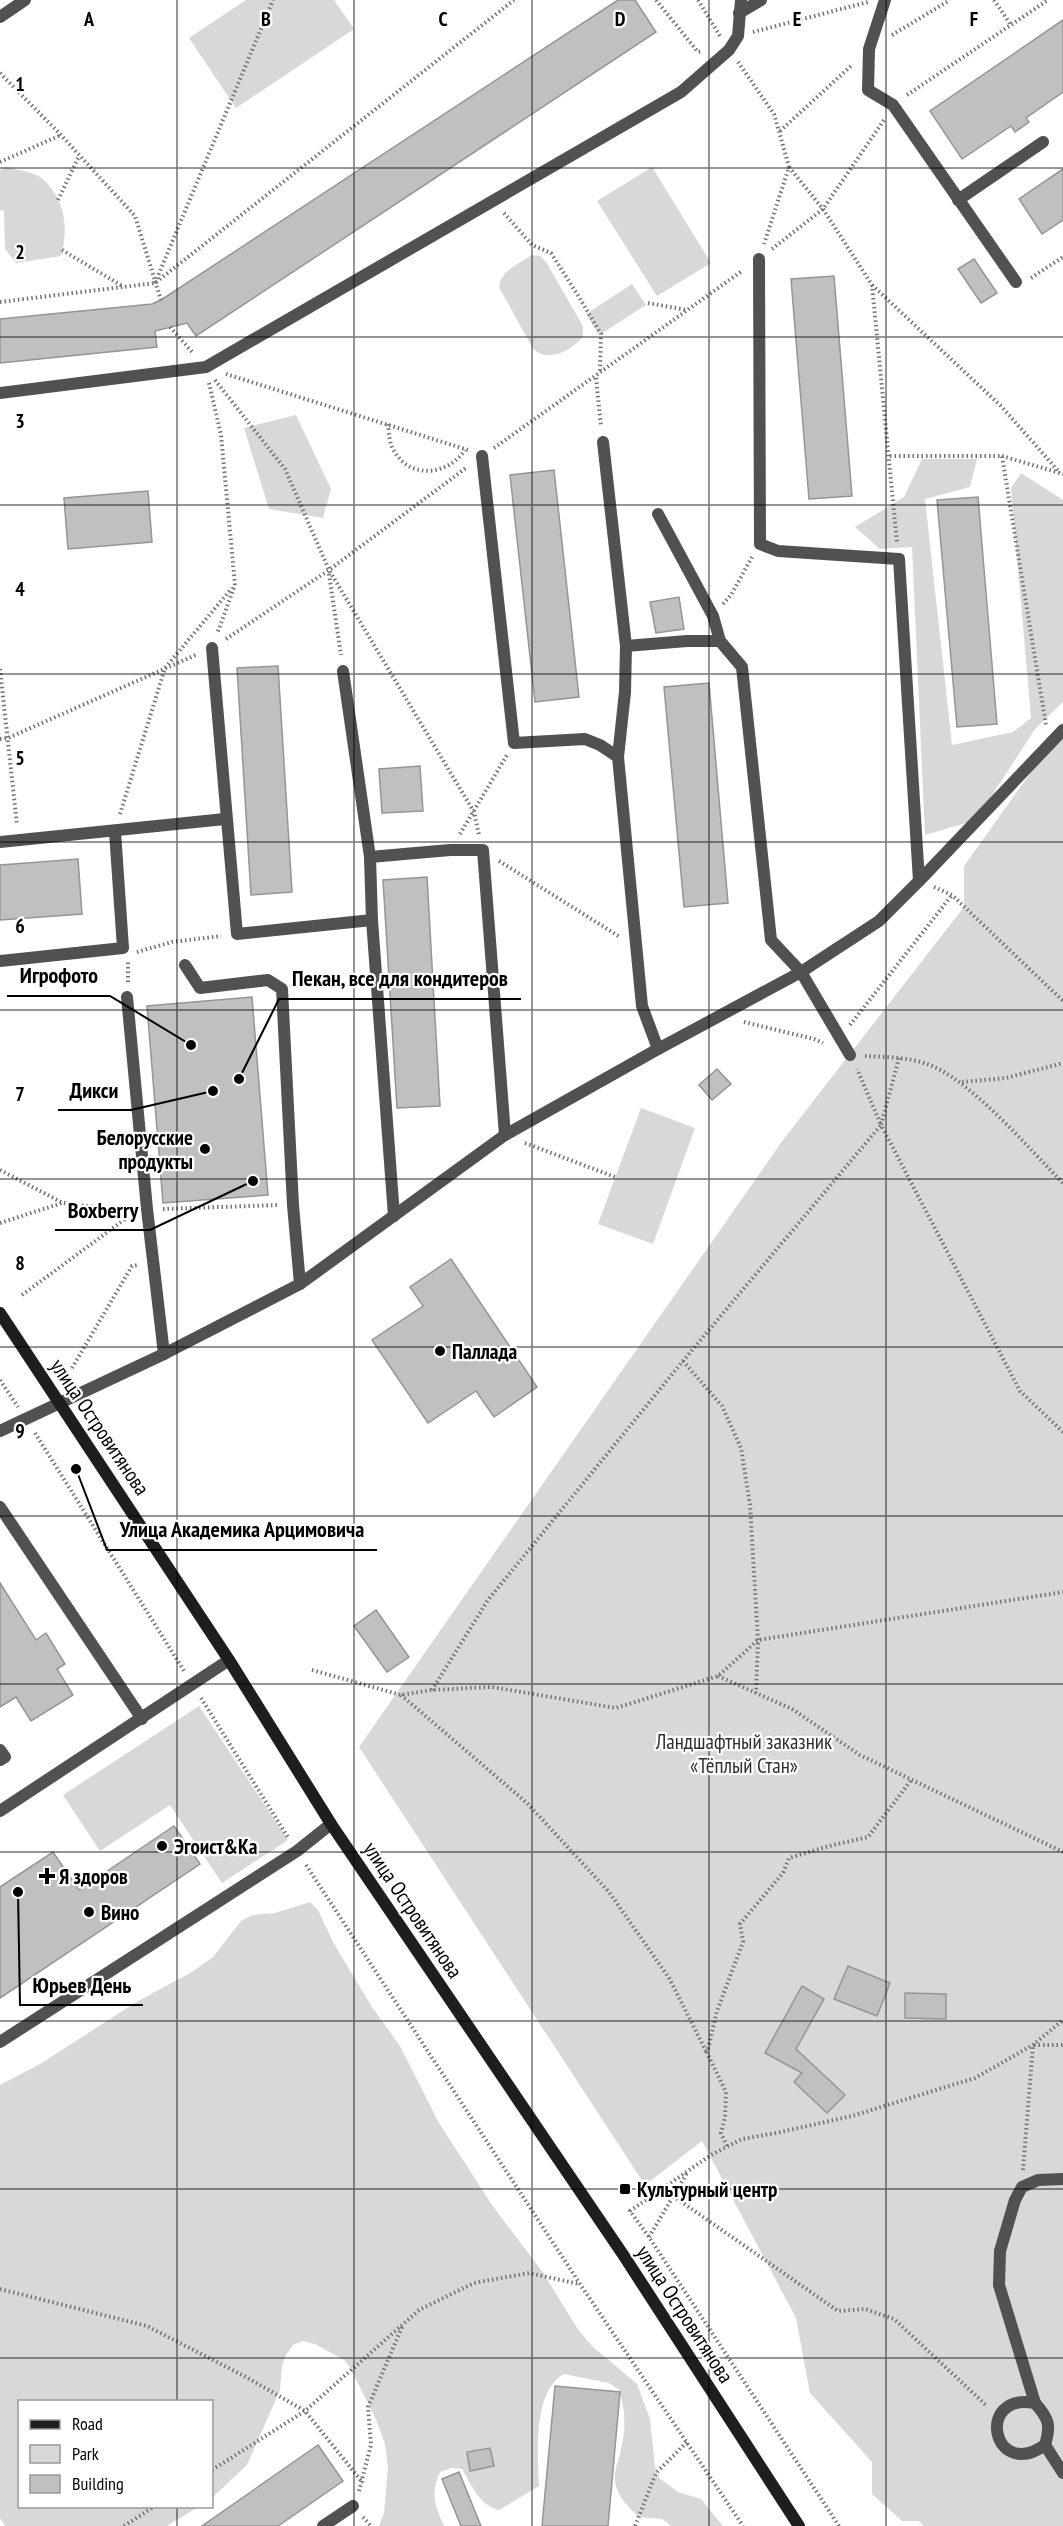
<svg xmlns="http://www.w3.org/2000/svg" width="1063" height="2526" font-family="'PT Sans Narrow',sans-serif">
  <rect width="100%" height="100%" fill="#fff"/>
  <g fill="#d8d8d8">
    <path d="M246,0H334L354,29L236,108L189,38Z"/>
    <path d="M7,167C17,170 35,172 43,179C65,200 69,228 61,256L16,263L5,249L4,211L0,210V170Z"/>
    <path d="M652,167L711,263L657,296L597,201Z"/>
    <path d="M532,255L540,256L546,262L583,326V337C570,351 549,363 533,349L499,287C501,270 519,264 532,255Z"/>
    <path d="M632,284L646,305L599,335L586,314Z"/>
    <path d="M296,415L331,489L323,518L269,509L244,428Z"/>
    <path d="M922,459H977L970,487L925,499L952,745L1013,732L1031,718L1011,488L1021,473L1063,500V702L1035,729L976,820L925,835L912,547L880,549L855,527L904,497Z"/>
    <path d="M1063,732V2526H924L919,2521H902L872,2494V2462L810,2393L796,2318L702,2141L645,2185L359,1747L783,1140L964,907V866L1049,747Z"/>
    <path d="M641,1108L695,1128L653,1244L598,1224Z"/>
    <path d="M199,1706L288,1840L222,1883L170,1805L100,1851L63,1795Z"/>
    <path d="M310,1902L318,1910L334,1944L372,2007L400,2046L439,2123L492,2205L544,2274L577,2328L592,2346L637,2384L650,2419L655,2467L659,2478L678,2492L701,2499L723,2526H671L662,2519L639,2517C630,2509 619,2498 616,2486C612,2473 619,2462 621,2449C626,2429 626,2408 618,2389L609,2383L564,2374C532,2392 538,2454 539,2486L499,2510C479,2505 472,2486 462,2469L451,2468L440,2472C430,2493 435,2506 444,2526H379L384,2513L388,2467L385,2444L377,2422L351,2369L344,2360L315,2344L303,2341L293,2345L286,2355L282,2366L280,2390L247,2465L212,2498V2402H20V2506L198,2507L167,2526H5L0,2518V2085L40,2064L138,2001L192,1972L213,1957L241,1921L252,1915L275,1913Z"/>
  </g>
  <g fill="#c0c0c0" stroke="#959595" stroke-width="1.5">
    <path d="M618,0H635L656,32L196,336L187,323L155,331L157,347L0,363V319L152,304L161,300Z"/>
    <path d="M1063,20V92L1026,118L1029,122L1015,132L1011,126L962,159L930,111Z"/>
    <path d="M1063,169V220L1042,234L1019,199Z"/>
    <path d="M974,259L997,293L981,303L958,269Z"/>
    <path d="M834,276L852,496L809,499L791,279Z"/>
    <path d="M554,470L579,697L535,702L510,475Z"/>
    <path d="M148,491L152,542L68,549L64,498Z"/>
    <path d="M978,497L997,724L957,727L937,500Z"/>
    <path d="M679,597L684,629L656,633L650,602Z"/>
    <path d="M278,666L292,892L251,895L237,668Z"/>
    <path d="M709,683L728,903L684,907L664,687Z"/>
    <path d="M420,766L423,811L382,813L379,769Z"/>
    <path d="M78,859L82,914L0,920V865Z"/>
    <path d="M427,877L440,1106L397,1108L383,880Z"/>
    <path d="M252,997L268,1195L163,1203L147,1006Z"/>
    <path d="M717,1069L731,1084L712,1100L699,1085Z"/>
    <path d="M451,1259L537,1387L494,1417L476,1391L428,1423L372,1340L423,1306L410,1287Z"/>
    <path d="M0,1583L36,1640L46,1633L65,1664L57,1669L73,1695L31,1721L16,1697L0,1707Z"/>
    <path d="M376,1610L409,1657L387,1672L354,1626Z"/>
    <path d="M174,1826L200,1864L0,1998V1887L53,1852L79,1890Z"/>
    <path d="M848,1966L890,1983L877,2016L834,1999Z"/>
    <path d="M802,1986L824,1999L796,2049L845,2095L827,2113L794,2082L802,2073L765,2053Z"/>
    <path d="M905,1993L946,1994V2019L905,2018Z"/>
    <path d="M555,2386L620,2392L608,2526H542Z"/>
    <path d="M318,2445L343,2481L278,2526H202Z"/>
    <path d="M490,2448L494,2466L470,2471L467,2452Z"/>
    <path d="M459,2472L481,2526H461L442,2479Z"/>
  </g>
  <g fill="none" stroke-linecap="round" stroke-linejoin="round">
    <g stroke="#737373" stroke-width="4" stroke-dasharray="1.5 3" stroke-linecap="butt">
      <path d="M656,0L698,52L703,51"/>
      <path d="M698,0L720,36"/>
      <path d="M994,0L1011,25"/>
      <path d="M753,32L868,2"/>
      <path d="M892,35L950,0"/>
      <path d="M738,62L774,114L789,167L764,244"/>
      <path d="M0,73L61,135L135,216L161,300"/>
      <path d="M907,95L1048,0"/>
      <path d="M780,131L852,65"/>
      <path d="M0,162L61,135"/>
      <path d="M789,167L823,209L872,285L897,543"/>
      <path d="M58,200L79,156"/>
      <path d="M504,213L532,245L551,253L579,297L601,334L600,372"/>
      <path d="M772,249L823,209L884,120"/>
      <path d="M62,250L124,287"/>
      <path d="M1031,278L1063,257"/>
      <path d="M155,283L273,0"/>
      <path d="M872,285L1001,406L1060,473"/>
      <path d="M0,302L155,283L514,0"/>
      <path d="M648,303L687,310"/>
      <path d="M170,327L193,353"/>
      <path d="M226,374L468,450"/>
      <path d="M596,378L601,427"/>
      <path d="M215,380L285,469L329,570L474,812L479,835"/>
      <path d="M209,383L221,435L235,585L217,634"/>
      <path d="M388,424C389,433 389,443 394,451C411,480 448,475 465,450"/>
      <path d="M494,448L742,271"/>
      <path d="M890,456H1002L1046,725"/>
      <path d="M1002,456L1063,474"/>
      <path d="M329,574L341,655"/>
      <path d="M723,604L731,595L752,557"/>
      <path d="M226,639L329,570L466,468"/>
      <path d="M0,669L17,825"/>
      <path d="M0,739L8,738L198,654"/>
      <path d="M120,814L165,668L232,588"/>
      <path d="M460,834L507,755"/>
      <path d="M499,861L620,937"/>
      <path d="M934,887L952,895L1063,1001"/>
      <path d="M137,952L172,942L221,936"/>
      <path d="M128,982V962"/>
      <path d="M744,1022L814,1039L823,1043"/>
      <path d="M850,1025L952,895"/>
      <path d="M865,1056C884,1057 905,1057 924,1063C968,1076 1029,1149 1063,1183"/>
      <path d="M899,1058L881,1125L1020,1391L1063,1432"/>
      <path d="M962,1082L1006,1078L1063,1063"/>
      <path d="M525,1143L615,1177"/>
      <path d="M0,1170L63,1203L131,1211"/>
      <path d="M163,1209L278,1205"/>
      <path d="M0,1223L62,1203"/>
      <path d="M22,1295L132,1214"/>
      <path d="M683,1361L722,1406L741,1448L750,1505L758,1640L756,1693"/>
      <path d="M72,1368L132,1266L138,1265"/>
      <path d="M0,1380L18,1407"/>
      <path d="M35,1433L184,1671"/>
      <path d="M312,1670L401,1695L432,1690L492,1687L616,1708L718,1676L758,1640L1063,1592"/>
      <path d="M718,1676L792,1709L860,1755L1063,1852"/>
      <path d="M432,1690L488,1600L683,1361L881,1125L857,1069"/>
      <path d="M401,1695L527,1803L609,1892L669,1978L707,2053"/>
      <path d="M201,1698L289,1839"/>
      <path d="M306,1865L580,2284L743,2526"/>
      <path d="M1034,2045H1063"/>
      <path d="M727,2146L721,2133L725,2118L726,2092L707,2053L717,2011L743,1942L740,1924L783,1873L789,1858L833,1845L868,1837L912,1779"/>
      <path d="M1023,2170L1033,2045"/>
      <path d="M673,2196L838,2311L865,2309L894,2319L987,2406"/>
      <path d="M649,2237L687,2173"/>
      <path d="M0,2289L147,2326L246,2377L305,2411L363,2483"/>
      <path d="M212,2470L305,2411L419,2310L474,2283L529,2273L579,2284"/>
      <path d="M359,2491L371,2445L368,2407L402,2327"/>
      <path d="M363,2517L371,2526"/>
      <path d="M124,2526L155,2506"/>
      <path d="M635,2526L656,2473L687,2442"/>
      <path d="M839,2526L649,2237L630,2211L711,2155L742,2139L776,2133L852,2116L975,2078L1033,2045L1063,2020"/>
    </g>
    <g stroke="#515151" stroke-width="12">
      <path d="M885,0L869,49L868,90L893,105L1016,282"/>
      <path d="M739,13L761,0"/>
      <path d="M0,17L25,0"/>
      <path d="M958,200L1043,142"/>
      <path d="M0,393L206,367L681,92L729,50L738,36L741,0"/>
      <path d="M603,442L626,646L625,692L618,757"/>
      <path d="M482,456L514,743L585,739L600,745L618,757L642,1006L658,1049"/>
      <path d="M658,514L713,616L720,641"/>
      <path d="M626,646L687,641H720L742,667L771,940L801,972L850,1055"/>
      <path d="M212,648L237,934L372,920"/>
      <path d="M343,671L370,857L372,920L394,1216"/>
      <path d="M0,842L225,819"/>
      <path d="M370,857L450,850H483L505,1135"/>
      <path d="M919,881L1063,730"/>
      <path d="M0,961L123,948L115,832"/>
      <path d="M185,965L200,988L268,980L282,989L293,1205L300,1284"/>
      <path d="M127,997L147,1209L164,1354"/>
      <path d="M0,1431L164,1354L300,1284L505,1135L658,1049L801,972L879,921L919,881L899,559L778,551L760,544L759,259"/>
      <path d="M0,1507L142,1719"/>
      <path d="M0,1750L5,1757L0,1760"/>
      <path d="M0,2042L297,1851L331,1824"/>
      <path d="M1063,2179L1038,2180L1022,2187L1015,2200L1000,2251L999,2285L1035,2403C1049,2419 1051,2425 1045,2445L1063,2473"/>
      <path d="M1035,2403C974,2392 993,2482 1045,2445"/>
      <path d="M323,2526L353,2506"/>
    </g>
    <path stroke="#515151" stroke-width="12" d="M0,1811L229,1660"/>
    <path stroke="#1e1e1e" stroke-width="12" d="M0,1313L229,1660L331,1824L624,2256L799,2526"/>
  </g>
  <path fill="none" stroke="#000" stroke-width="1.5" stroke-opacity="0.55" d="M177,0V2402M354,0V2526M532,0V2526M709,0V2526M886,0V2526M0,168H1063M0,337H1063M0,505H1063M0,674H1063M0,842H1063M0,1010H1063M0,1179H1063M0,1347H1063M0,1516H1063M0,1684H1063M0,1852H1063M0,2021H1063M0,2189H1063M0,2358H1063M177,2506V2526"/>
  <g fill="#000" stroke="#fff" stroke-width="2">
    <circle cx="205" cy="1149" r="6"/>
    <circle cx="440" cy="1351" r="6"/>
    <circle cx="162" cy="1846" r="6"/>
    <path d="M44 1867h6v6h6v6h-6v6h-6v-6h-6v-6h6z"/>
    <circle cx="89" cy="1912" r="6"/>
    <rect x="619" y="2183" width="12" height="12" rx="3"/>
  </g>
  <g text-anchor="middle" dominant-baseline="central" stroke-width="4.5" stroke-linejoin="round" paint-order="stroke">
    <g font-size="21" font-weight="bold" fill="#000" stroke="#fff" text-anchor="start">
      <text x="193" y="1137" text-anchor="end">Белорусские<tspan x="193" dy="24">продукты</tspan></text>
      <text x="452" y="1351">Паллада</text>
      <text x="174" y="1846">Эгоист&amp;Ка</text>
      <text x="59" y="1876">Я здоров</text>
      <text x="101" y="1912">Вино</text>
      <text x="637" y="2189">Культурный центр</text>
    </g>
    <g font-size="21" fill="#000" stroke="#fff">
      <text transform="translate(100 1427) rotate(56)">улица Островитянова</text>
      <text transform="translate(413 1910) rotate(56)">улица Островитянова</text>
      <text transform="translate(685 2314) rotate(57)">улица Островитянова</text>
    </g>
    <g font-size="21" fill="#2f2f2f" stroke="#fff">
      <text x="744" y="1741">Ландшафтный заказник<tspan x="744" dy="24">«Тёплый Стан»</tspan></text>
    </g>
  </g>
  <g font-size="20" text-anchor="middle" font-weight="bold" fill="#000" stroke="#fff" stroke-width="4.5" stroke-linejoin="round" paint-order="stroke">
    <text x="89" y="26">A</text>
    <text x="266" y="26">B</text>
    <text x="443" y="26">C</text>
    <text x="620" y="26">D</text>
    <text x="797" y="26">E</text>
    <text x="974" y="26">F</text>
    <text x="20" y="91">1</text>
    <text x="20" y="259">2</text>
    <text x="20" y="428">3</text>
    <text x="20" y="596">4</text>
    <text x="20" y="765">5</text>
    <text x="20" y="933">6</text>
    <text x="20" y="1101">7</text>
    <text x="20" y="1270">8</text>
    <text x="20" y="1438">9</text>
  </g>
  <path fill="none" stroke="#000" stroke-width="2" d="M191 1045L110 996H7M239 1079L279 999H521M213 1091L131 1110H58M253 1181L150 1230H55M76 1469L107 1550H377M18 1892L20 2005H143"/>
  <g fill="#000" stroke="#fff" stroke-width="2">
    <circle cx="191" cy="1045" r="6"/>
    <circle cx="239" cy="1079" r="6"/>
    <circle cx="213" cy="1091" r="6"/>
    <circle cx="253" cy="1181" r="6"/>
    <circle cx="76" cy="1469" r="6"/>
    <circle cx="18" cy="1892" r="6"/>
  </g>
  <g font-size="22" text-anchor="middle" font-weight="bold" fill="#000" stroke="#fff" stroke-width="4.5" stroke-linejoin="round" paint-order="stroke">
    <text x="59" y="983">Игрофото</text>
    <text x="400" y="986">Пекан, все для кондитеров</text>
    <text x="94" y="1098">Дикси</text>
    <text x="103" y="1218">Boxberry</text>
    <text x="242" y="1537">Улица Академика Арцимовича</text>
    <text x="82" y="1993">Юрьев День</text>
  </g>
  <rect x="18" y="2400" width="195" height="108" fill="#ffffff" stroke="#999999" stroke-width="1.5"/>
  <rect x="30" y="2420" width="30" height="9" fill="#1e1e1e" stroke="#999999" stroke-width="1.5"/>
  <text x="72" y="2430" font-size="18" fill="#000000">Road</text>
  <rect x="30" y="2445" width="30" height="18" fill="#d8d8d8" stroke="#999999" stroke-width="1.5"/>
  <text x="72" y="2460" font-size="18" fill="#000000">Park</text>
  <rect x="30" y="2475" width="30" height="18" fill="#c0c0c0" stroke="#999999" stroke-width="1.5"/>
  <text x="72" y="2490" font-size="18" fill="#000000">Building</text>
</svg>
